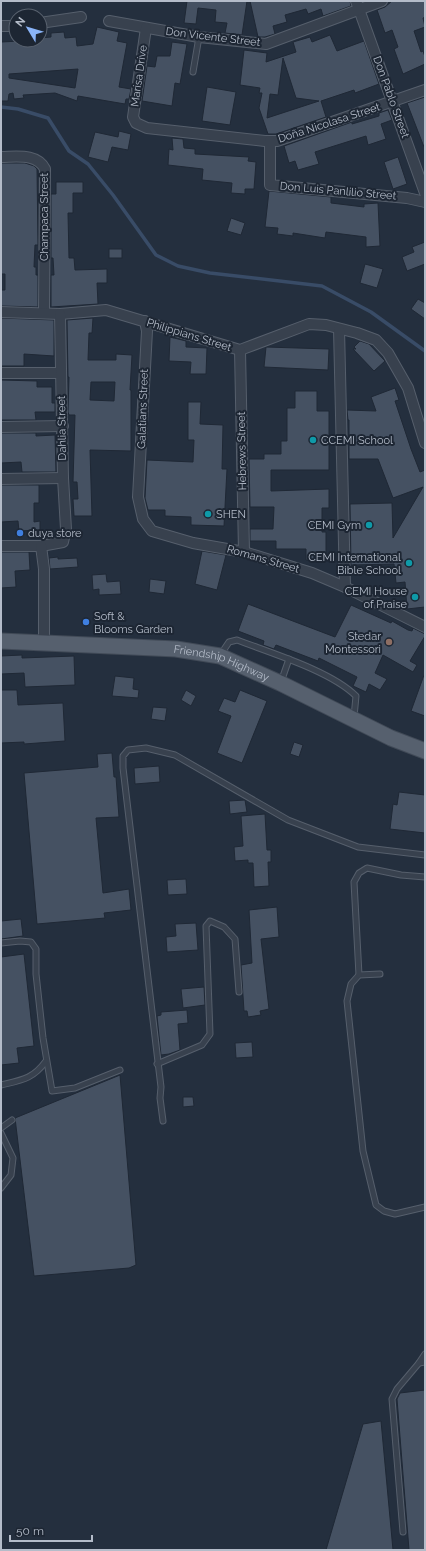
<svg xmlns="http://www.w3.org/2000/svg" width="426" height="1551" font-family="Raleway,sans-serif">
  <rect width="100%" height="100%" fill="#242f3e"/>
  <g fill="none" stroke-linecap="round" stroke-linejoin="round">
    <path stroke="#394c67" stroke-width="3.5" d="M1,107L18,109L48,118L69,151L88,164L113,195L156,255L178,266L210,273L322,286L371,312L425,351"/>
  </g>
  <g fill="#455162" stroke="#1f2835" fill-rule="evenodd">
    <path d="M187,1H247L242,35L225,33L227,23L215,22L216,10L198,8L196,24L184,23Z"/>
    <path d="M250,1H350L351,6L323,16L321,9L308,14L306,9L285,15L287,22L273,26L275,34L265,37H258Z"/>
    <path d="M392,1H425V17L423,18L425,27L414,31L421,52L423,51L425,57V64L403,74L394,49L398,47L392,30L385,33L377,10L385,7Z"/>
    <path d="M97,27L119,32L117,41L127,43L119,87L131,89L129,99H126L125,104L78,96L77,101L55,93L23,95L24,98L14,99L13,93L9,94L8,101H1V42L40,40V38L51,37V33L64,32L65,38L76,37L77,46L93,44ZM78,69L75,88L9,78V74Z"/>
    <path d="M330,35L337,51L364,41L379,84L355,93L354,90L321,101L326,117L276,134H268L259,108L262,93H259L260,88L240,85L244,50L267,53L266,62L296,52L293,42L310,37L312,42ZM283,58L296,98L319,101L267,118L270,94L278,95Z"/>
    <path d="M172,42L187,44L180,84L175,83L172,106L142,101L147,66L155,67L157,56H170Z"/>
    <path d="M207,87L236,92L230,125L202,121Z"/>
    <path d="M425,97V147H424L407,103Z"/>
    <path d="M388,110L392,120L381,124L386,139L368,145L366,136L315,152L319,164L298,170L295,161L289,163L284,146L352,122V124L379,116V113Z"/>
    <path d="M119,131L131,134L128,150L112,147L108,162L88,157L95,132L118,137Z"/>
    <path d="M172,138L183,139L184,148L195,149V154L249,157L248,161L256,162L254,189H245V194L231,193L232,183L202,180L203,169L168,165L169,149L173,150Z"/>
    <path d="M398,157L407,184L393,189L384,162Z"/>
    <path d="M1,163H25L34,166L37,169L38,245H35L34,267H36V275H38V307L1,306V290H5V274H1Z"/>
    <path d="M56,182H83V193H73V213H68L69,258H74L75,270L107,269V283H97L98,304L51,307V275H54L53,258H51V194H56Z"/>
    <path d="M269,191L331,197V203L364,207V204L378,203L380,246L366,247V237L326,232L325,238L293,233V236L277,234L278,228L265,227Z"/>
    <path d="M231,218L245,223L241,235L227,231Z"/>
    <path d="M425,242V264L407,271L402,257L414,252L412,247Z"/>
    <rect x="109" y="249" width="13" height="9"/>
    <path d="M365,264L383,269L377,288L360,283Z"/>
    <path d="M418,299L425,303V319L411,309Z"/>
    <path d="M1,318L54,320V356L24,354V366H1Z"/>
    <path d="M93,318L92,333H89L88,360H116V354L132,355L130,390H131V451L90,450L92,516H74L73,499H78L77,482H73L75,415H69L68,412L69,377H68L67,320ZM91,382H115L114,401L90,400Z"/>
    <path d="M170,337L186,341V347L207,348L206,374H190L191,362L169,361Z"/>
    <path d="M360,341L369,344L385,361L374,371L353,349H356L354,347Z"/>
    <path d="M266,347L329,349L328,370L264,367Z"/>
    <path d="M1,380L37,381V387H52V403H55V412H35L36,420H1Z"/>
    <path d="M395,388L399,400L395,401L411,449L420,472L425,470V607L407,609L405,582L396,583L394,564L351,565L350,504L392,503L393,538L423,487L393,498L378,459H349V420H348L347,410L376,411L371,397Z"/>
    <path d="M295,391H317V411H329V470H271V491L329,489V508H322V532H326V560H306V549H276V541H250V529H273L274,507H250L249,459H264V454H281V441H287V408H295Z"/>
    <path d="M188,402H201L200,424L223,425L222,469H227L224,526L191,525V517L165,516V510H148L145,498L147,460L193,462L194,440H188Z"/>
    <path d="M1,433H36V436L55,435L56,472H22L21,462L1,463Z"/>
    <path d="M1,485H39V503H34V522L40,521V530L19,531L18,521L1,522Z"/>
    <path d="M202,551L226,555L217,590L195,584Z"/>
    <path d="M1,552H29L30,570L15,571L16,587L1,588Z"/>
    <path d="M58,557V559L77,558L78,567L50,569L49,558Z"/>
    <path d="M106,574L107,582L120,581L121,594L99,595V589L93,590L92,575Z"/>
    <path d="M150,579L166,581L164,594L149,592Z"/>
    <path d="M248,604L335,637L351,605L391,623L392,621L408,630L412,631L413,628L425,634V636L410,661L417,665L413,672L383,655L375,673L387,679L380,690L369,684L366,692L353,686L357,677L319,658L318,661L276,645L274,649L263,645L264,641L238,631Z"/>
    <path d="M22,655V658L74,656L75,685L25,687L24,673L1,674V656Z"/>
    <path d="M424,675H425V716L411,711Z"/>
    <path d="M115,676L134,678L133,689L139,690L138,698L112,696Z"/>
    <path d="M1,690H17L18,705L63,703L65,741L24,744V742L1,743Z"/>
    <path d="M186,690L196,696L191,706L181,700Z"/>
    <path d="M240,690L267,701L242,763L217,753L231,716L218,711L224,698L235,702Z"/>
    <path d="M153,707L167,708L165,721L151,719Z"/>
    <path d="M294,742L303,745L299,757L290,754Z"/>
    <path d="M112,753L114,777H116L119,817L96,818L103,893L129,889L131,910L104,913L105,918L37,924L24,773L98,767L97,754Z"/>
    <path d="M159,766L160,782L135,784L134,768Z"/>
    <path d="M399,792L425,795V833L390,829L393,804L397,805Z"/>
    <path d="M245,800L247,812L230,814L229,801Z"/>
    <path d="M265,814L267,850H271V862H268L269,886L254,887L253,863H248V860L235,861L234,847L243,846L241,816Z"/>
    <path d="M186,879L187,894L168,895L167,880Z"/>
    <path d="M277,907L279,937L261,939L269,1009L260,1011L261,1015L248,1017L247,1011H244L241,965L252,963L249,910Z"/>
    <path d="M21,919L23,936L1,939V921Z"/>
    <path d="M196,923L198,950L167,952L166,937L176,936L175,924Z"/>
    <path d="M24,954L34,1046L17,1048L19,1063L1,1065V957Z"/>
    <path d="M204,987L205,1005L183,1008L181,989Z"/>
    <path d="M187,1010L188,1023L178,1024L180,1050L169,1054L161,1055L157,1016L161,1015V1012Z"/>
    <path d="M252,1042L253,1057L236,1058L235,1043Z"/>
    <path d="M120,1075L136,1265L129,1268L34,1276L15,1118Z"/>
    <path d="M183,1097H193L194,1106L183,1107Z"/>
    <path d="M425,1390V1550H409L397,1399L400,1393Z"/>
    <path d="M381,1421L393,1550H326L363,1424Z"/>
  </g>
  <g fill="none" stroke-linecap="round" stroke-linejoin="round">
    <g stroke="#565f6c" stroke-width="7">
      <g id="lane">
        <path d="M193,72L199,37"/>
        <path d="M221,654L229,642L237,640C271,653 331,671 356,696L354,717"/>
        <path d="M281,682L289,659"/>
        <path d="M1,943L20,941L31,942L36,949V974L43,1038L52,1091L75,1088L120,1070"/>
        <path d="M380,974L359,975L351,984L347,1001L363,1151L376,1205L384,1211L395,1214L425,1207"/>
        <path d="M359,975L354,882L359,873L367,868L401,875L425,877"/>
        <path d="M157,1064L202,1045L210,1034L206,926L210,921L224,927L235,939L239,992"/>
        <path d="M1,1085C22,1080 33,1079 46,1061"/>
        <path d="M163,1121L160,1098L161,1087L123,768V756L128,750L146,748L175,755L288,820L358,847L425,855"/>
        <path d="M1,1128L12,1120"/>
        <path d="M1,1133L13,1158L11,1175L1,1188"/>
        <path d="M419,1363L425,1354"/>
        <path d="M403,1532L392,1399L397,1389L419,1363L425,1362"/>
      </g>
    </g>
    <g stroke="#565f6c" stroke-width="12">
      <g id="street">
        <path d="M356,1L425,193"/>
        <path d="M109,21L199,37L266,44L382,1"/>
        <path d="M40,23L81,17"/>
        <path d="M1,26H16"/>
        <path d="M146,28L133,117L136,123L147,128L265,141H277L425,90"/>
        <path d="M270,141V185L407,198L425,202"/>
        <path d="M1,157C16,157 37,153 45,169L44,313"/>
        <path d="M1,312L60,314L106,310L240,350L309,324L326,325L357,333L376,340L388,353L408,388L425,443"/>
        <path d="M145,321L147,331L138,497L143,519L152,531L193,543L244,552L312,573L345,587L425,627"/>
        <path d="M339,329L345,587"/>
        <path d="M240,350L244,552"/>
        <path d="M1,373H61"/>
        <path d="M1,427L63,426"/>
        <path d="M1,479L63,478"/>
        <path d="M1,546H41L63,542L66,529L63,478L60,314"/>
        <path d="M41,546L44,569V642"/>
      </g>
    </g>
    <g stroke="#414a57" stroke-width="17">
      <g id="primary">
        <path id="s1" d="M1,641L176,649L220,656L280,683L391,738L425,751"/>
      </g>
    </g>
    <use href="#lane" stroke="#38414e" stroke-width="5"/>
    <use href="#street" stroke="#38414e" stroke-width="10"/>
    <use href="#primary" stroke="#56606e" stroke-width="15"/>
  </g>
  <g fill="#0f9aa8" stroke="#1d2633" stroke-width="1.5">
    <circle cx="313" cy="440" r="4"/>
    <circle cx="208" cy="514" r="4"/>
    <circle cx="369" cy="525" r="4"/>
    <circle cx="409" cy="563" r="4"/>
    <circle cx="415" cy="597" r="4"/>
  </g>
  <g fill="#3f7fe0" stroke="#1d2633" stroke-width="1.5">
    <circle cx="20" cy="533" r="4"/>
    <circle cx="86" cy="622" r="4"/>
  </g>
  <circle fill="#8d6e63" stroke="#1d2633" stroke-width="1.5" cx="389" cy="642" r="4"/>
  <g text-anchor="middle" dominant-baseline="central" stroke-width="4" stroke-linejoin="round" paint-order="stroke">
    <g font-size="11" fill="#b4bcc9" stroke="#1d2633">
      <text transform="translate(213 37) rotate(7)">Don Vicente Street</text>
      <text transform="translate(139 76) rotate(-82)">Marisa Drive</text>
      <text transform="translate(391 97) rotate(70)">Don Pablo Street</text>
      <text transform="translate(329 123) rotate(-18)">Doña Nicolasa Street</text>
      <text transform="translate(338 191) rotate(5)">Don Luis Panlilio Street</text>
      <text transform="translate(44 217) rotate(-90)">Champaca Street</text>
      <text transform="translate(189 335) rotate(17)">Philippians Street</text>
      <text transform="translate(143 409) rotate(-88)">Galatians Street</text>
      <text transform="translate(62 428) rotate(-91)">Dahlia Street</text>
      <text transform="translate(242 451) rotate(-91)">Hebrews Street</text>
      <text transform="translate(263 559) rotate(16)">Romans Street</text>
      <text stroke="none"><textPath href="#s1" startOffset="223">Friendship Highway</textPath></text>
    </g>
    <g font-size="11" fill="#b4bcc9" stroke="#1d2633" text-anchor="start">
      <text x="321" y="440">CCEMI School</text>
      <text x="216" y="514">SHEN</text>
      <text x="361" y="525" text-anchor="end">CEMI Gym</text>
      <text x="28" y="533">duya store</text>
      <text x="401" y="557" text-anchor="end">CEMI International<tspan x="401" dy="13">Bible School</tspan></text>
      <text x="407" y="591" text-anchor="end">CEMI House<tspan x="407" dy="13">of Praise</tspan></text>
      <text x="94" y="616">Soft &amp;<tspan x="94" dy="13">Blooms Garden</tspan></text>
      <text x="381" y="636" text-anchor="end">Stedar<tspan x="381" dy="13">Montessori</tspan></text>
    </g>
  </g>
  <rect width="426" height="1551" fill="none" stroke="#b4bcc9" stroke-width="4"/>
  <g transform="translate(28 28) rotate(308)"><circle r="19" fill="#1d2633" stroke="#59626f"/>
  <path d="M0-3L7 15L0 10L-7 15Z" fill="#8ab4f8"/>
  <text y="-6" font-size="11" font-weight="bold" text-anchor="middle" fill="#b4bcc9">N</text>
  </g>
  <path d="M10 1535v6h82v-6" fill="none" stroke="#b4bcc9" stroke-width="2"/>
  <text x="16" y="1535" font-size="12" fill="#b4bcc9" stroke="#1d2633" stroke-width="3" paint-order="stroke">50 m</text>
</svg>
